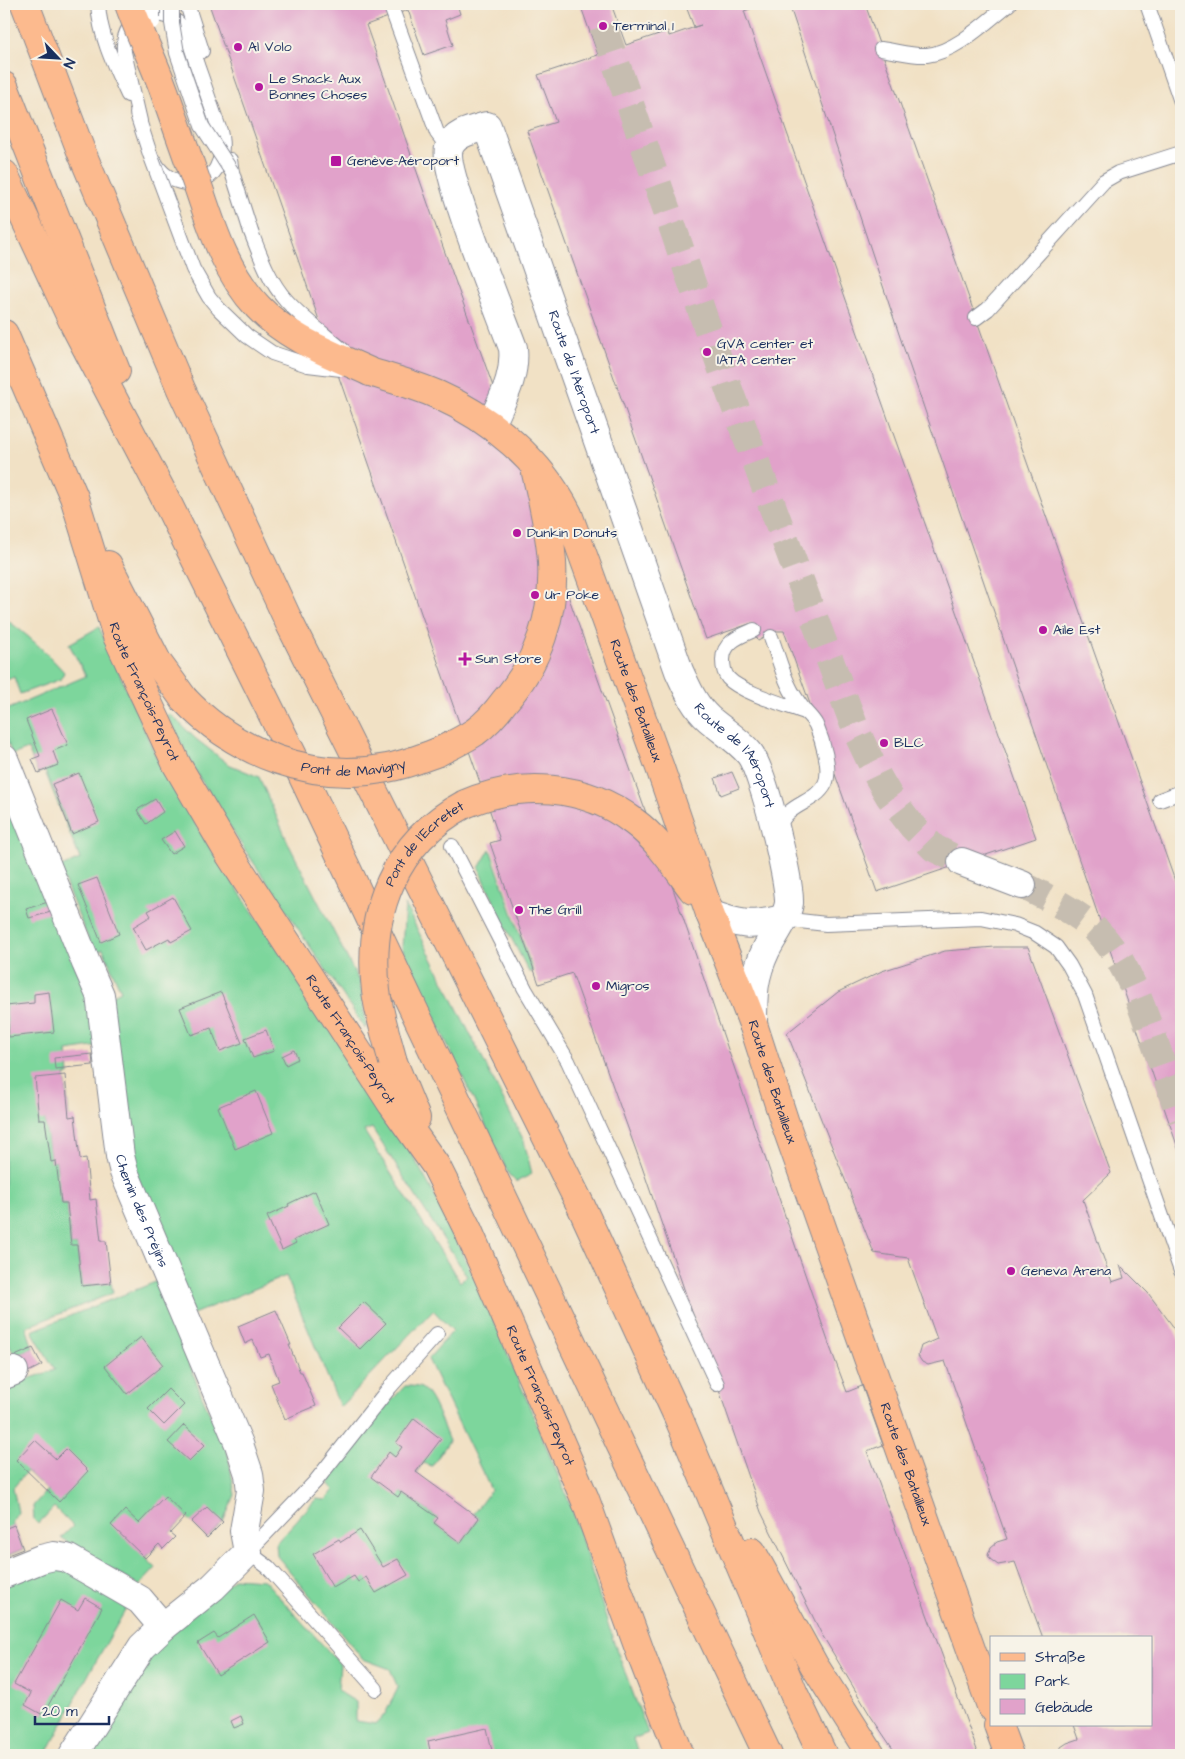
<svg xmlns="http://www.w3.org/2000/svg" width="1185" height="1759" font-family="'Architects Daughter',sans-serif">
  <rect width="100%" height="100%" fill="#f7f3e8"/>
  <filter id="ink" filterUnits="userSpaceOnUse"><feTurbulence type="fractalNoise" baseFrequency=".02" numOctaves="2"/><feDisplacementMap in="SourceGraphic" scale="10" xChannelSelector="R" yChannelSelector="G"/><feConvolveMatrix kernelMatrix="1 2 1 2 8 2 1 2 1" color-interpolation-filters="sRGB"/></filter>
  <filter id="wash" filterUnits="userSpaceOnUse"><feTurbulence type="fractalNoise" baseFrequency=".0096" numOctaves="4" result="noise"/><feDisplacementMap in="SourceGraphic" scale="20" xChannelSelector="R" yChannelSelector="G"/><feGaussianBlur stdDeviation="1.12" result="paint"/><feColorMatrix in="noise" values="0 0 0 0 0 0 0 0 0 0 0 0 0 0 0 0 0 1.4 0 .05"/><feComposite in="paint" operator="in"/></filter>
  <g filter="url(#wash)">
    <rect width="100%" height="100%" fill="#f1e1c5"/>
    <g fill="#7dd69c" stroke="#4c827d" fill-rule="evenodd">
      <path d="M4,618C27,634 45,651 64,672L61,679L20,694L14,677L4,681Z"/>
      <path d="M99,627L162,770L217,859L387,1110L434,1194L487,1304L572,1509L614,1643L648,1733L633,1739L639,1755H86L158,1646L234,1578L264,1580L340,1664L338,1691L356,1702V1721L376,1724L385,1714L398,1688L390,1669L363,1659L277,1556L276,1543L316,1499L326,1500L334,1490L328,1483L362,1432L405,1386C410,1386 416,1386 421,1388C433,1394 443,1428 449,1441L432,1466L423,1463L402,1493L438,1518L434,1523L461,1543L479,1518L473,1514L491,1490L428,1359L453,1331L433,1310L340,1407L286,1276L193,1314L130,1158L109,997L121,991L103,949L94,953L59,868L80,859L45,771L38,773L28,749L12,755L4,731V711L86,676L69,644ZM372,1128L467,1276L460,1282L364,1131Z"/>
      <path d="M170,714L196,739L228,764L259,777L290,847L360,983L366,1027L365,1028L239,841L196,772L167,715Z"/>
      <path d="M4,792L92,997L99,1046L67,1051L69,1075H65L69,1117L45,1120L51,1162L56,1161L61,1203H67L71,1245H77L82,1286L111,1283L113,1293L26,1327L33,1348L15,1356L4,1333Z"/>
      <path d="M490,849L533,972H529L503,922L479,868Z"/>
      <path d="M405,905L524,1141L532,1174L516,1182L509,1175L402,948Z"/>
      <path d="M158,1281L201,1394L228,1454L235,1495L223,1522L207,1538L186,1516L146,1558L156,1568L139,1586L61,1538L73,1526L54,1507L38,1524L34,1520L33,1506L47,1490L27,1471L13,1488L18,1512L12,1522L23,1549L4,1557V1387L55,1370L32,1331Z"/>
      <path d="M57,1564L114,1595L126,1609L91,1670L46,1755H4V1584Z"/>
    </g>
    <g id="blocks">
      <g fill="#e1a2ca">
        <path d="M209,4H457L460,14L445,20L453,45L424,55L408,10L366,25L443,247L669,877L830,1347L847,1392L862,1386L883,1445L867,1451L977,1750L973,1755H897L870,1715L821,1633L761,1512L642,1167L572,973L539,984L490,843L500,840Z"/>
        <path d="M580,4H611L626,45L668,31L669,36L701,25L694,27L685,4H764L744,11L1036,838L877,892L784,631H777L758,641L752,623L706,639L527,131L556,122L538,75L598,55Z"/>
        <path d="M789,4H865L1181,898V1157L908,361Z"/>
        <path d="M52,709L68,745L53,751L58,765L38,773L32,759L40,756L26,720Z"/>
        <path d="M732,772L739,788L721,795L715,778Z"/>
        <path d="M79,773L99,822L72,834L52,784Z"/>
        <path d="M155,799L163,812L146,824L137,810Z"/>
        <path d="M175,831L184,846L171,854L161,840Z"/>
        <path d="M97,878L119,934L101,942L78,885Z"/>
        <path d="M173,897L192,931L171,942L169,938L146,950L133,927L151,916L148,911Z"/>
        <path d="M48,902L51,912L29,918L26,909Z"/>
        <path d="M995,947H1028L1111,1173L1083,1200L1112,1282L1124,1278L1120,1265L1148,1293L1172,1325L1181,1343V1755H1059L1061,1747L1067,1743L1079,1739L1074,1725H1151V1638H1043L1015,1562L998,1565L990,1559L988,1555L991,1547L997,1542L1007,1539L945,1361L928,1365L922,1362L918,1356L921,1346L937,1339L908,1258L874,1253L787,1033L838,992L882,971L945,951Z"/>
        <path d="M49,992L54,1032L9,1037L6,1006L34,1003V994Z"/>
        <path d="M221,992L242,1043L220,1051L211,1028L191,1035L180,1008Z"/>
        <path d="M266,1030L274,1051L253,1058L245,1038Z"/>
        <path d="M294,1050L298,1059L286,1065L282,1056Z"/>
        <path d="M92,1054L93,1065L55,1069L54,1058Z"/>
        <path d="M65,1075L69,1117L75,1116L80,1159L86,1158L90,1200L96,1199L101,1241H106L111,1283L82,1286L77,1245H71L67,1203H61L56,1161L51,1162L45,1120H39L35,1078Z"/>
        <path d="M256,1091L273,1133L235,1149L218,1107Z"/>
        <path d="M315,1191L329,1224L294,1240L296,1243L282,1250L267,1216L289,1206L288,1204Z"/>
        <path d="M364,1302L386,1323L360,1349L338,1328Z"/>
        <path d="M276,1310L291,1345H289L300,1372H302L316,1406L285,1419L271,1384L279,1381L269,1354L260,1357L253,1340L245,1344L238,1326Z"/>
        <path d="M141,1337L163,1365L127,1394L105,1366Z"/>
        <path d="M33,1348L42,1365L22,1375L15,1356Z"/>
        <path d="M168,1389L184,1405L164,1425L148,1409Z"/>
        <path d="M414,1418L441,1439L416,1472L479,1518L461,1543L434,1523L438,1518L401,1492L398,1497L371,1477L389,1452L395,1457L402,1447L396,1443Z"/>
        <path d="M184,1425L205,1445L189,1461L168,1442Z"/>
        <path d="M35,1440L56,1459L66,1449L88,1471L59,1502L16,1460Z"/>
        <path d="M165,1496L186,1516L170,1533L175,1537L163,1549L159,1544L145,1558L111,1525L125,1510L139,1523Z"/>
        <path d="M207,1507L223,1522L207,1538L191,1522Z"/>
        <path d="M14,1525L23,1549L5,1556L4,1529Z"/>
        <path d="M360,1530L383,1567L398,1559L408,1575L376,1593L366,1577L358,1582L354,1576L333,1588L313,1554L339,1539L341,1542Z"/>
        <path d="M85,1598L102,1608L43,1715L25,1705L31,1693L14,1684L61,1600L78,1610Z"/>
        <path d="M254,1615L270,1642L218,1675L198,1643L214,1633L218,1638Z"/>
        <path d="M241,1716L244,1724L234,1728L231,1721Z"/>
        <path d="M487,1728L493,1755H431L428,1741Z"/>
      </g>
    </g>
  </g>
  <g filter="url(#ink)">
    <use href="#blocks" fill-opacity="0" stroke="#868892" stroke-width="1"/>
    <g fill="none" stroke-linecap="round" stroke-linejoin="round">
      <g stroke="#c6bdb0" stroke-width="28" stroke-dasharray="28 14" stroke-linecap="butt">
        <path d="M603,26L729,390L857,733L878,777L889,796L912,826L934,848L962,862"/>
        <path d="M1022,885C1048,898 1076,911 1097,931C1126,960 1138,998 1152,1035C1162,1063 1171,1091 1181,1119"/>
      </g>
      <g stroke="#868892" stroke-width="16">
        <g id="service">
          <path d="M98,4C100,37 114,65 128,95"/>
          <path d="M187,4L202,51"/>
          <path d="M390,4L437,133L449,149"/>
          <path d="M1147,4L1181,102"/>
          <path d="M881,49C896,51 912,56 927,55C956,52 987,21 1009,4"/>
          <path d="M137,114L150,154"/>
          <path d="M140,121L124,52C123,38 126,27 138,19C150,10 171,14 181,26C189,37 193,52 197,65C205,87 212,109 220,131C223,144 223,157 216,169C201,192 166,185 155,162"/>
          <path d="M230,160L232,172L251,232"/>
          <path d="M976,318L988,309L1104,181L1118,173L1181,153"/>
          <path d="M754,630C740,636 723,642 723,660C723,666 724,673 728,678C740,692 786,705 805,712"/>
          <path d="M771,637C777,653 781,669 788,684C792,693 798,702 804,710C808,715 813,719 816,725C822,739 832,770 825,784C814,805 784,803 778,831"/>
          <path d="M1160,800L1181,792"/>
          <path d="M452,846L525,989L568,1061L717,1384"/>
          <path d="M782,919L826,924L981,918L1015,925L1035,933L1056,947L1069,965L1085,995L1181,1271"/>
          <path d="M376,1689L268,1567L248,1552L315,1482L390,1387L437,1334"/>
        </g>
      </g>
      <g stroke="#868892" stroke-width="30">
        <g id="minor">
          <path id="s1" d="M491,425C502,399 516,377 513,348C502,317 442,170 449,148C454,133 473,130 487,126L679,671C687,688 694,706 709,719C723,731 738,740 749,753C763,769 790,881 789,903C787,918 773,936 766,950C753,977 753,995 753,1024"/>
          <path id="s2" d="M4,759L86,963L100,995L120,1156L124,1172L239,1444L249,1474L251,1491L244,1531L248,1552L213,1587L163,1627L142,1647L73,1755"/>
          <path d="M710,914C739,925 752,927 782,919"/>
          <path d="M4,1375L14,1371"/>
          <path d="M4,1574L41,1559L54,1556L67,1558L140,1600L163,1627"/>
        </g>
      </g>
      <g stroke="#868892" stroke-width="30">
        <path id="tertiary" d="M962,862L1022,885"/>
      </g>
      <g stroke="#868892" stroke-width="30">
        <g id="primary">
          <path id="s3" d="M4,334L74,497L117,636L177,765L228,852L392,1104L436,1166L468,1230L585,1499L642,1657L680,1755"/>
          <path id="s4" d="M370,372C392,379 416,385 438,395C492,419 541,461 568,514L660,768L710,914L753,1024L785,1123L991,1706"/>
          <path d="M108,565L158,663L184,699"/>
          <path d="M438,752C450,746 463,740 475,732C486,724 496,713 504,702C538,663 555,614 552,562C550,532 543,502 536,473"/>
          <path d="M465,804C520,780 585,784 633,821C658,839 675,866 693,890"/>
          <path d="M393,1062L416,1118"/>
          <path d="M998,1725L1009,1755"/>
        </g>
      </g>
      <g stroke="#868892" stroke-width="30">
        <g id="motorway">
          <path d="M25,4L81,151L181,389L290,624L581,1206L679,1419L794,1694L823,1755"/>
          <path d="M4,86L116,371"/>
          <path d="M4,174L75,326L163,494L296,762L768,1755"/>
          <path d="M752,1552L814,1665L871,1755"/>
        </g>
      </g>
      <use href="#service" stroke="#fff" stroke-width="14"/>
      <use href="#minor" stroke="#fff" stroke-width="28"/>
      <use href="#tertiary" stroke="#fff" stroke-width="28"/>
      <use href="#primary" stroke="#fcba8e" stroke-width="28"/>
      <use href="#motorway" stroke="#fcba8e" stroke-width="28"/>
      <g stroke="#868892" stroke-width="16" stroke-linecap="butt">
        <g id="service-bridge">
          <path d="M136,4L153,22"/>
          <path d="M153,4V17"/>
          <path d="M172,4V23L177,53L202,126L232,172"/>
          <path d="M150,154L193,269L209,297L219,309L247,336L272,353L308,365L341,369"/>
          <path d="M251,232C260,255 269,281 286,300C303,319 324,334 344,351"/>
        </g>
      </g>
      <g stroke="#868892" stroke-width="30" stroke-linecap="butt">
        <g id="primary-bridge">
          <path d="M129,4C140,35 155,64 166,96C177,127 188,158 199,189C213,231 227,274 258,307C288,339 331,354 370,372"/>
          <path id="s5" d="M184,699C235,753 313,783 387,768C405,765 421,758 438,752"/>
          <path id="s6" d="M393,1062C387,1039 379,1015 376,991C367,913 394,842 465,804"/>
        </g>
      </g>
      <use href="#service-bridge" stroke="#fff" stroke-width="14"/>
      <use href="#primary-bridge" stroke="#fcba8e" stroke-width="28"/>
    </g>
  </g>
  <g fill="#b5179e" stroke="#f7f3e8" stroke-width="2">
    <circle cx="603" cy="26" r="5"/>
    <circle cx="238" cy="47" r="5"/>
    <circle cx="259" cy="87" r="5"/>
    <rect x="330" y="155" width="12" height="12" rx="2.5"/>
    <circle cx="707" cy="352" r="5"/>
    <circle cx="517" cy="533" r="5"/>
    <circle cx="535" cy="595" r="5"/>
    <circle cx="1043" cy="630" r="5"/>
    <path d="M462.5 651.5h5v5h5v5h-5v5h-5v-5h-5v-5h5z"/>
    <circle cx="884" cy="743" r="5"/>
    <circle cx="519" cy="910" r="5"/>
    <circle cx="596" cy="986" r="5"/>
    <circle cx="1011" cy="1271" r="5"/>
  </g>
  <g text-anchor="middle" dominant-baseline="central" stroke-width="4" stroke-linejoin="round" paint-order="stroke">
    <g font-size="14" fill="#1b2f5e" stroke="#f7f3e8" text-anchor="start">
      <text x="613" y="26">Terminal 1</text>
      <text x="248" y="47">Al Volo</text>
      <text x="269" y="79">Le Snack Aux<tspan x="269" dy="16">Bonnes Choses</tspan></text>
      <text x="347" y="161">Genève-Aéroport</text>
      <text x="717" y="344">GVA center et<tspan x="717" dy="16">IATA center</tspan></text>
      <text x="527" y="533">Dunkin Donuts</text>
      <text x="545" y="595">Ur Poke</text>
      <text x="1053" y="630">Aile Est</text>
      <text x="475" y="659">Sun Store</text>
      <text x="894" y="743">BLC</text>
      <text x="529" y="910">The Grill</text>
      <text x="606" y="986">Migros</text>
      <text x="1021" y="1271">Geneva Arena</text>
    </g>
    <g font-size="14" fill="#1b2f5e" stroke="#f7f3e8">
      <text stroke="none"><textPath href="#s1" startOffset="599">Route de l'Aéroport</textPath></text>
      <text stroke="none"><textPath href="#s3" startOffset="385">Route François-Peyrot</textPath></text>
      <text stroke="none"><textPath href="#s4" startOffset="450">Route des Batailleux</textPath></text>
      <text stroke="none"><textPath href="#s1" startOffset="1019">Route de l'Aéroport</textPath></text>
      <text stroke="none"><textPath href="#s5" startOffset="190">Pont de Mavigny</textPath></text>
      <text stroke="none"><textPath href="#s6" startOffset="236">Pont de l'Ecretet</textPath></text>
      <text stroke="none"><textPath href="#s3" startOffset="790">Route François-Peyrot</textPath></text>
      <text stroke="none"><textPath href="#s4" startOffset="855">Route des Batailleux</textPath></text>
      <text stroke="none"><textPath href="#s2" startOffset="476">Chemin des Préjins</textPath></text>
      <text stroke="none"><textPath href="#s3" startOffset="1195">Route François-Peyrot</textPath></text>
      <text stroke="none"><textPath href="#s4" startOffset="1260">Route des Batailleux</textPath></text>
    </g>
  </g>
  <rect width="1185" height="1759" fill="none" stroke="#f7f3e8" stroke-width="20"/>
  <rect x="990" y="1636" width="162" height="90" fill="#f7f3e8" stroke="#9fa5b1"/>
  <rect x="1000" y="1653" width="25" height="8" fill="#fcba8e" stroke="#9fa5b1"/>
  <text x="1035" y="1662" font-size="15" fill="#1b2f5e">Straße</text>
  <rect x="1000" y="1674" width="25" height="15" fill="#7dd69c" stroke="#9fa5b1"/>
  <text x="1035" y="1686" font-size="15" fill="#1b2f5e">Park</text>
  <rect x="1000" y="1699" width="25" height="15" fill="#e1a2ca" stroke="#9fa5b1"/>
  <text x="1035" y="1712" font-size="15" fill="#1b2f5e">Gebäude</text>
  <g transform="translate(58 58) rotate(115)" stroke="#f7f3e8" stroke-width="4" paint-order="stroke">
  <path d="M0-4L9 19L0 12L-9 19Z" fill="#1b2f5e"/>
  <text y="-8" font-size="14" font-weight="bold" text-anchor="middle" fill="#1b2f5e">N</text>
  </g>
  <path d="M35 1716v8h74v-8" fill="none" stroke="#1b2f5e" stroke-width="2.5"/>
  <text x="42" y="1716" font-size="15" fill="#1b2f5e" stroke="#f7f3e8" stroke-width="4" paint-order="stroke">20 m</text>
</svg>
